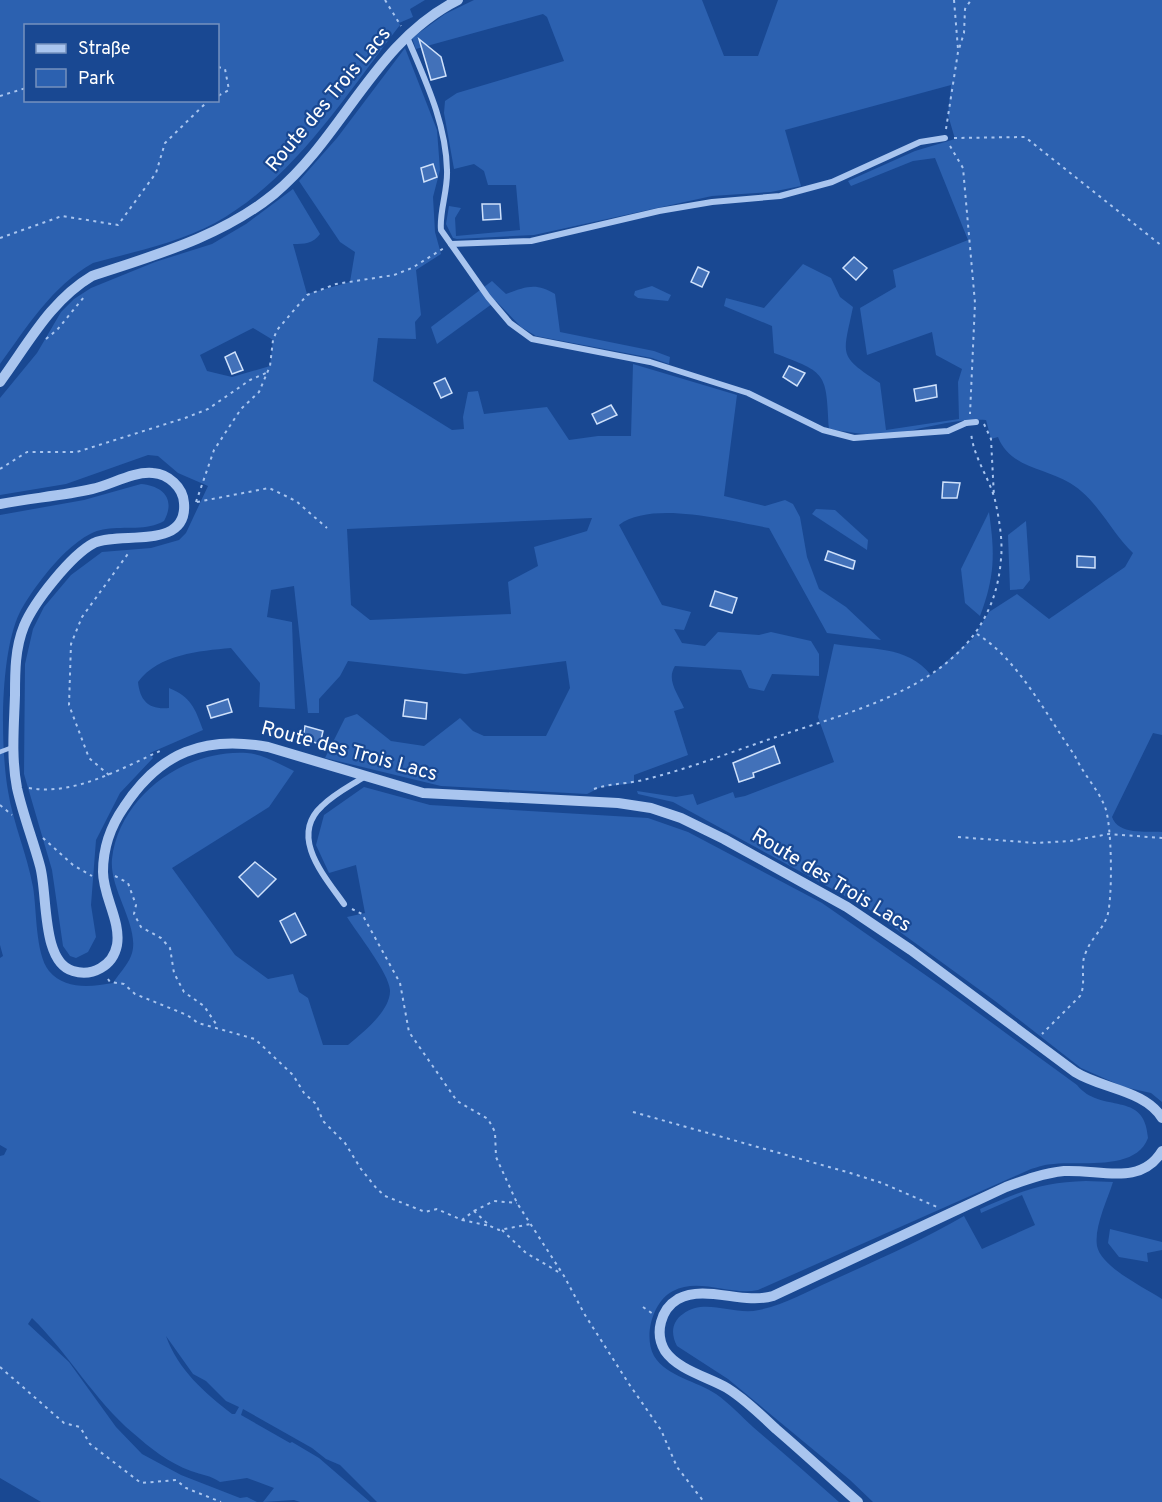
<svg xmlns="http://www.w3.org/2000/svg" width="1162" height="1502" font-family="Overpass,sans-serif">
  <rect width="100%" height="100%" fill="#194892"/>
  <g fill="#2c61b0" fill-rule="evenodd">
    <path d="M0,0H425L410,9L413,17L399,23L400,25C345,96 294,179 215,223C178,243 133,252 93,263C52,286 27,327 0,364ZM26,26H218V100H26Z"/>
    <path d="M474,0H702L724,56H758L778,0H1162V735L1153,733L1112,817C1118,835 1146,831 1162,832V1102L1151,1093L1124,1087L1081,1068L995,1001L867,908L673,802L638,794L637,791L676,797L693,794L697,805L733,792L735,798L745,796L834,762L818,717L834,644C870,650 907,645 931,675L973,638L989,612L1017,594L1049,619L1125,567L1133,553C1111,532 1097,499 1070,483C1045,468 1010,468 998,437L991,439L986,420C953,418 922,430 890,434C869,436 849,432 829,429C826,373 828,373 774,353L772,326L724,306L726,298L764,308L803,264L831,278L840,297L853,307C843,356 837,355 880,383L886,430L959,419L958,382L962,369L936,355L932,332L867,355L860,308L896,287L893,270L968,240L935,158L913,161L851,186L848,181L915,151L955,139L948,115L951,85L785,130L801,186L771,192L712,196L534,235L457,239L453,238L446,224L449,206L461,208L455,218L456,236L520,230L516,185H488L484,171L474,164L454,169L444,113L445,101L457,93L564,61L547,17L543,14L416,49L412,38L445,14Z"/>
    <path d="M405,48L437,130L440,170L433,197L435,232L441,254L416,270L421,315L415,322L416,339L378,338L373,381L452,430L464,429L463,417L468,392L478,391L484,414L547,407L569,440L598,436H631L633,364L737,395L724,496L765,506L785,500L793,504L800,517L807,557L819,589L846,607L881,640L827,633L769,528C729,521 652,500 619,525L662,605L691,612L684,630L674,629L682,643L705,646L718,632L759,635L771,632L811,641L819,654V676L772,674L764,691L749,688L741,670L675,666C666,680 678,694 684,708L674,711L688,755L634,775V783L601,787L587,794L441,786L325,758L345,718L357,714L391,741L424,746L460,718L473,731L484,736H546L570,688L566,661L465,674L348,661L340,676L319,699V713H308L294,586L271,590L267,617L292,622L295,709L259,707L260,683L231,648C199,651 159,654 138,682C140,701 149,710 169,708V688C191,697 195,708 203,730L150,753L153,758L120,793L96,840L91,905L96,937L88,952L76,958L70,956L63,946L52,870L24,774L25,664L33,629L44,607L71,575L102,552L151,548L179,540L186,533L208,486L178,473L158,456L148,455L66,484L0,495V398L37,353L61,312L74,299L91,288L155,262L212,244L246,224L293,189L320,234C313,244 304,244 293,244L307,294L350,282L355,252L340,242L299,181L337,138ZM253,328L273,340L270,366L232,377L207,371L200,355ZM592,518L587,531L534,547L538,566L508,582L511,614L370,620L351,605L347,529Z"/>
    <path d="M492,281L506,294C525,287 536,282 555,294L560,332L654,351L670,357L669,364L652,358L536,336L521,327L496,301L437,344L431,327Z"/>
    <path d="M652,286L671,295L668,301L638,298L634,295L635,291Z"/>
    <path d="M141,484C163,486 176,499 164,521C147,531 125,526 106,529C74,532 35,585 20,612C0,652 0,745 8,791C13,823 27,854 33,887C37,910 35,953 49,971C65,990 91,987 113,983C118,975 127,966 131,956C142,928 109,891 112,859C119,796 185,749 247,753C263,754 279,764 294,771L269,807L172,868L235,955L268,979L293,974L299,992L308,998L323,1045H348C362,1033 391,1011 390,990C389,973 357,933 347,917L365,913L356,865L329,873L316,845L324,815L364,787L430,805L648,818L688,832L822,903L947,990L1077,1085C1101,1115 1145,1089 1148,1138C1136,1171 1081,1161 1054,1164C1046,1164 1038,1167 1031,1169L758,1290C730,1296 699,1277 673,1291C653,1301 643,1336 654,1356C667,1377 697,1381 716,1394C729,1403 741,1416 753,1427C782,1452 811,1477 839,1502H377L340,1465L326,1459L312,1448L243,1409L241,1415L290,1443L292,1442L319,1458L370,1502H300L294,1500L263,1502L274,1488L247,1478L220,1482C210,1475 202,1475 191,1471C169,1463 150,1448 133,1433C94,1400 69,1354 32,1318L28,1324L69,1362L116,1427L142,1454L181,1475L240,1498L247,1497L257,1502H41L0,1478V1156L4,1155L7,1149L0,1145V958L3,956L0,945V515L84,500ZM166,1336L193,1374L206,1381L226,1401L239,1407L235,1414H232C205,1393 178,1370 166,1336Z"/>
    <path d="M816,509L835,510L868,540L867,550L812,514Z"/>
    <path d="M989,512C995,554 995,576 980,616L965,603L961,569Z"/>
    <path d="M1026,521L1030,580L1023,589L1010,590L1008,535Z"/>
    <path d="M1086,1181L1113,1182C1107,1201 1094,1227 1097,1246C1101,1267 1145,1288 1162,1299V1502H873L850,1480L728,1379L677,1346C671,1335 671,1322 683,1314C705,1297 734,1316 759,1310C784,1305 808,1291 831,1281C877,1260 921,1241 964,1216L982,1249L1035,1225L1022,1195L981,1213L980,1209C1018,1192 1043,1182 1086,1181Z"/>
    <path d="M1110,1229L1162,1242V1250L1147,1253L1148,1262L1119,1257L1108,1243Z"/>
  </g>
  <g fill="#4271b9" stroke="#cfe1fb" stroke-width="1.5">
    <path d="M419,39L441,57L446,76L431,80Z"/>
    <path d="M433,164L437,177L424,182L421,168Z"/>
    <path d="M482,204H500L501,219L483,220Z"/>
    <path d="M854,257L867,268L856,280L843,268Z"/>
    <path d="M698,267L709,272L702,287L691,282Z"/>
    <path d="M235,352L243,370L232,374L225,357Z"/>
    <path d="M789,366L805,373L797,386L783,377Z"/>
    <path d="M445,378L452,393L441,398L434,383Z"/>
    <path d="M936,385L937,397L916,401L914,389Z"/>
    <path d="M611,405L617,415L597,424L592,414Z"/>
    <path d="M943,482L960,483L957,498H942Z"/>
    <path d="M828,551L855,561L853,569L825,560Z"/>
    <path d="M1077,556L1095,557V568L1077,567Z"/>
    <path d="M715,591L737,598L732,613L710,606Z"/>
    <path d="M228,699L232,712L211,718L207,706Z"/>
    <path d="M405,700L427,703L426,719L403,716Z"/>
    <path d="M305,726L323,731L320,744L303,739Z"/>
    <path d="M774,746L780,763L753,773L754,777L739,782L733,763Z"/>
    <path d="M255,862L276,879L258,897L239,877Z"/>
    <path d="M295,913L306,935L291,943L280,921Z"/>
  </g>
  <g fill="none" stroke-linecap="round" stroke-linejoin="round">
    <g stroke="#a9c5ef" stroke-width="2" stroke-dasharray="3 4.5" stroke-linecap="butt">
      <path d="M385,0L401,26"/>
      <path d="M954,0L958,49"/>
      <path d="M218,67L225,69L229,90L218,96"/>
      <path d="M0,96L26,88"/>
      <path d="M946,129L958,52L964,33L965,9L971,0"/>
      <path d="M954,138L1025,137L1162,246"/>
      <path d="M950,146L963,168L975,303L970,414"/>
      <path d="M0,238L62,216L118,225L156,173L165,143L209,100"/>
      <path d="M46,339L57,330L84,297"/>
      <path d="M984,424L991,439L994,497"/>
      <path d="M0,469L27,452H77L185,418L208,409L250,380L266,373"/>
      <path d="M196,502L214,450L241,409L259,392L270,366L273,340L277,330L307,295L336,284L394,275L412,268L444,248"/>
      <path d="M197,502L269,488L296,501L327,528"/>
      <path d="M977,634C1018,659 1047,716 1075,756C1083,774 1098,789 1105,807C1112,824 1113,900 1107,917C1102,930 1091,939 1086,952C1079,966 1087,983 1080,996L1042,1034"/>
      <path d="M109,775L89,758L69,705L71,644L82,617L130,551"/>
      <path d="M29,788C74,796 120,769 160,751"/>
      <path d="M594,789C611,783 630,784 647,779C691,768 734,751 776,737C871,705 992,678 1001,559C1003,541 999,518 995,500C989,477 973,457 971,432"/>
      <path d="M0,805L12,815"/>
      <path d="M958,837L1036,843L1070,841L1109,834L1162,838"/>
      <path d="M43,838L73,865L92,876"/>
      <path d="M115,876L128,883L136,905L134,914L141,927L161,938L170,948L174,973L184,992L204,1006L218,1027"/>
      <path d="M352,909L362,914L400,983L409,1032L457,1101L488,1119L495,1132L496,1157L517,1203L564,1276L585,1315L629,1384L661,1430L677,1467L704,1502"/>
      <path d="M108,979L110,982L124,984L135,994L187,1015L198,1023L255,1039L293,1075L304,1093L316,1104L323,1121L345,1143L361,1169L377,1189L385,1196L425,1212L437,1209L462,1220L474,1211L490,1226L499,1230L531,1224"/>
      <path d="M633,1112L847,1172L882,1183L937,1207"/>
      <path d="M474,1211L494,1201L517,1203"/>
      <path d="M462,1220L490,1226"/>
      <path d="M502,1230L526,1253L562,1274"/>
      <path d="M643,1307L653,1314"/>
      <path d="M0,1367L64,1423L80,1427L90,1444L141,1483L176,1480L186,1488L221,1502"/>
    </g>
    <path stroke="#a9c5ef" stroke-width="4.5" d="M0,752L13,747"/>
    <g stroke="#a9c5ef" stroke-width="6">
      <path d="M407,37C425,80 446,123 447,170C448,190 439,213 441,230L488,297L510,323L532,339L650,362L748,393L823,430L854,438L948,431L966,423"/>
      <path d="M451,244L531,241L659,211L712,202L780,196L832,182L920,142L945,138"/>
      <path d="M344,904C326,878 288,837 322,806C334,794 350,786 364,777"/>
    </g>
    <g stroke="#a9c5ef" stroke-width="10">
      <path d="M0,382C28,344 50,301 92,276C155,255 221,237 274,194C344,136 374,42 458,0"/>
      <path d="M0,504C31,498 61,496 92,489C111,485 133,471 153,473C168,474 183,487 184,503C188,551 120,531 94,543C71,555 34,602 24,626C15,648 15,672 15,695C14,726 11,757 17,788C23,815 33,840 40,866C48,894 41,962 73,971C92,977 113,966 117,945C121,921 103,896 103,872C103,847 110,827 124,807C160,752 205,735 268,747L423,793L618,803L651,808L681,818L724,839L847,907L911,950L1075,1072C1102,1089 1145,1090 1162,1118"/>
      <path d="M858,1502C831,1478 804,1453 776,1429C761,1415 745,1399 727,1388C708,1377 678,1370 665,1351C654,1333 661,1309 678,1299C706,1284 742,1305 773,1296L1006,1187C1025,1180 1044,1173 1064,1171C1100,1169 1140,1187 1162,1151"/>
    </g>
    <path stroke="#a9c5ef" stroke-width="6" d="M966,423L976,422"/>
  </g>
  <g text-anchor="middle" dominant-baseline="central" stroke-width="4.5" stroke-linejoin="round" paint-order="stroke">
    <g font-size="20" fill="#fff" stroke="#194892">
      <text transform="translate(329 100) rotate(-50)">Route des Trois Lacs</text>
      <text transform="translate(349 752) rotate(15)">Route des Trois Lacs</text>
      <text transform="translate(831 881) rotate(31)">Route des Trois Lacs</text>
    </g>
  </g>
  <rect x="24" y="24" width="195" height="78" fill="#194892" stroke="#7591be" stroke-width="1.5"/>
  <rect x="36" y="44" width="30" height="9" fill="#a9c5ef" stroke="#7591be" stroke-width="1.5"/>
  <text x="78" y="54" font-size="18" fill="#ffffff">Straße</text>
  <rect x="36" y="69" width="30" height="18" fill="#2c61b0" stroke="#7591be" stroke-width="1.5"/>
  <text x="78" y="84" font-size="18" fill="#ffffff">Park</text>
</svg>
